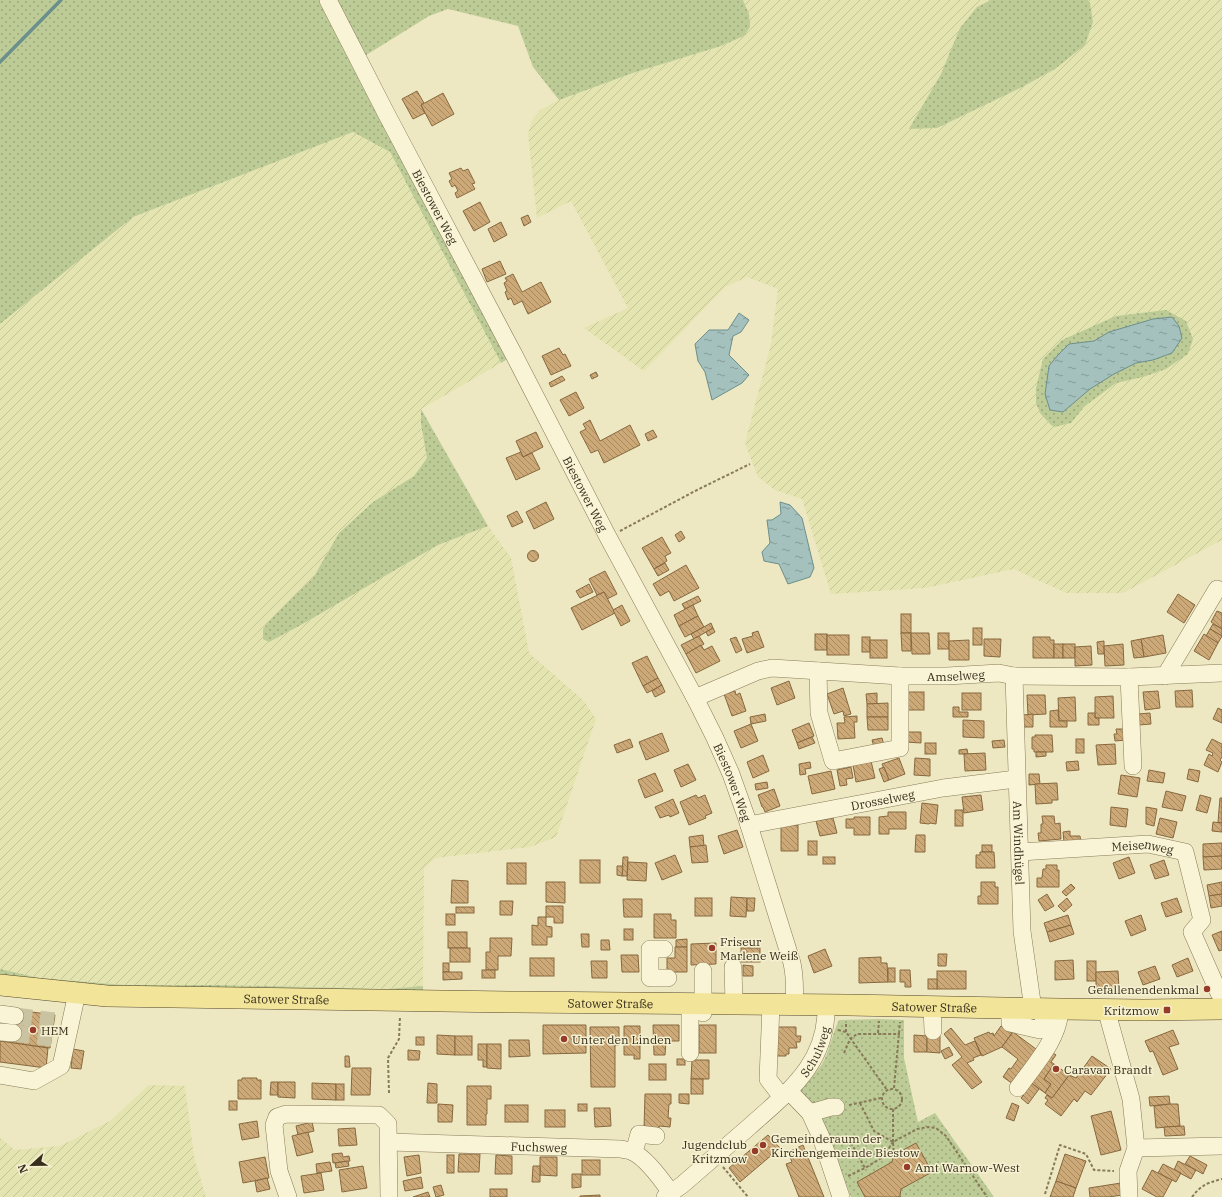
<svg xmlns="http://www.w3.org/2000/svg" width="1222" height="1197" font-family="'IBM Plex Serif',serif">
  <defs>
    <pattern id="farmland-furrows" width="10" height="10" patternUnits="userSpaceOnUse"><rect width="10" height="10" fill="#e3e4af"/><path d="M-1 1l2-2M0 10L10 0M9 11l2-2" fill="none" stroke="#c4c496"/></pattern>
    <pattern id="grass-dots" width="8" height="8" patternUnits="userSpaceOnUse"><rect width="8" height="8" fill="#bdcc96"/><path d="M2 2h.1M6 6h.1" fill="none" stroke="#9ba67a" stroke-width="1.8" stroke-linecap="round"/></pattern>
    <pattern id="water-ripples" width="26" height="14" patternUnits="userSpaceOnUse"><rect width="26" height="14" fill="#a4c1bd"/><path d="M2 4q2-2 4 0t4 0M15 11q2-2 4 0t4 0" fill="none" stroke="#879d99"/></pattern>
    <pattern id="building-back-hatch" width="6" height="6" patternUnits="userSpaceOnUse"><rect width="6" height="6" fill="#cda977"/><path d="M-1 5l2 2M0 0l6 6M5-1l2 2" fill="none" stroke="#a78a61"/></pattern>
  </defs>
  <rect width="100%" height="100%" fill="#eee8c2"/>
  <g fill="url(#farmland-furrows)">
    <path d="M743,0H1222V540L1123,593H1066L1014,569L925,588L831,594L802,499L775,490L758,477L745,443L771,344L778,289L747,277L725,287L644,371L584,328L628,308L571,201L537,218L528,134L532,120L540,110L559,100L633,73L721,46L744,36L749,14Z"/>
    <path d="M353,132L390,152L501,363L421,409V424L427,457L414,476L373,502L339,533L313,578L271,619L263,629L301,625L438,545L488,526L511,558L529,653L584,701L596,719L556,837L530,847L436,858L424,868L423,986L387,989L218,985H125L39,978L0,969V324L133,217Z"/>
    <path d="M149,1085L185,1086L194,1157L206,1197H0V1138L15,1150L60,1146L110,1121Z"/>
  </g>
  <g fill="url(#grass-dots)">
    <path d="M0,0H743L749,14L750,27L744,36L721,46L633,73L559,100L533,67L518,26L448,9L429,16L363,57L517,353L501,363L390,152L353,132L133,217L0,324Z"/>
    <path d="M991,0H1088L1090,3L1093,22L1085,45L1055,69L1022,87L937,128L909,129L941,74L960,28L977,7Z"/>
    <path d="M1166,310L1186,321L1193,339L1188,354L1166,369L1143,377L1116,383L1085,406L1071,423L1054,427L1050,424L1040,413L1036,403V388L1043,359L1062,340L1116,316Z"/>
    <path d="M421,409L488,526L438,545L301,625L269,642L263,639V629L271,619L313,578L339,533L373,502L414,476L427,458L421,424Z"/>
    <path d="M0,969L39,978L125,985H218L387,989L423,986V994L137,991L0,979Z"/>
    <path d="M879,1019L904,1020V1058L918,1122L935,1113L994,1197H851L828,1136L800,1091C807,1082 816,1073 822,1064C830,1050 832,1034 839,1020Z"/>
  </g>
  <g fill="url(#water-ripples)" stroke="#6b8f8c">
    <path d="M739,313L749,320L741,332L733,336L729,355L749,375L742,383L712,400L705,372L698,361L695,344L709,330H728Z"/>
    <path d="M1172,317L1179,326L1182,338L1172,353L1153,360L1136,363L1114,374L1090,389L1063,412L1050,410L1045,394L1049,366L1058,355L1069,344L1094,341L1109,332L1153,319Z"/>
    <path d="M780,502L790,505L802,518L814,568L810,577L788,584L779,564L764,561L762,552L770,543L767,520H772L781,514Z"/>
  </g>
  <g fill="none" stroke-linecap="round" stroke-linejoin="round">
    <path stroke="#6b8f8c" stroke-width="3.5" d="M0,62L61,0"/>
  </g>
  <g fill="url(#building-back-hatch)" stroke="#87683f">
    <path d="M417,91L424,103L421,105L425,113L413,119L402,99Z"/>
    <path d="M443,93L454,114L432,126L421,105Z"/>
    <path d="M461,168L463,171L468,169L475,183L472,184L475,189L457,198L455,193L458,191L455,185L452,187L449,181L452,179L449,173Z"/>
    <path d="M480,202L490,222L474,231L463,211Z"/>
    <path d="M528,215L531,222L524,226L521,218Z"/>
    <path d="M501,222L507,235L494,242L488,229Z"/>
    <path d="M500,261L506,274L487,282L482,269Z"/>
    <path d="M513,274L522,292L541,282L551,302L528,314L522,301L514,305L511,298L508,300L505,292L507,291L504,283L507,281L505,278Z"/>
    <path d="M559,348L563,355L565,354L571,366L551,375L542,356Z"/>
    <path d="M596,372L598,376L592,379L590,375Z"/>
    <path d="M562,376L565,380L551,387L549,383Z"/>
    <path d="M576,392L584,408L569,416L560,400Z"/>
    <path d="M590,420L600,441L630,425L640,445L604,463L598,450L591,453L580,432L586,429L583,424Z"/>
    <path d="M653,430L657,437L648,441L645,434Z"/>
    <path d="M536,432L543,447L523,457L516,441Z"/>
    <path d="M521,452L523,457L532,453L540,469L516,480L506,458Z"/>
    <path d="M546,502L554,519L534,529L526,512Z"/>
    <path d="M517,511L523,522L512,527L507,516Z"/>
    <path d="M681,531L685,538L679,542L675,535Z"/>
    <path d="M662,537L671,553L665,556L667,561L654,569L642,548Z"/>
    <circle cx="533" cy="556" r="5.5"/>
    <path d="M665,563L669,570L658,576L654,569Z"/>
    <path d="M686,565L699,588L674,601L669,591L660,596L653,584Z"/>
    <path d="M605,571L617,594L607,599L604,592L597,595L589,579Z"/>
    <path d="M589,584L593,592L580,598L576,591Z"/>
    <path d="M604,592L615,613L582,630L571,608Z"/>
    <path d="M1178,594L1195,605L1184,623L1167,612Z"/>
    <path d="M698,596L701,601L685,609L682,604Z"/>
    <path d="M622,605L630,621L621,626L613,610Z"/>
    <path d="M693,605L698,616L679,626L674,615Z"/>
    <path d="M1217,611L1222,613V629L1211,622Z"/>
    <rect x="901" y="614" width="10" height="19"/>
    <path d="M698,616L704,627L685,637L679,626Z"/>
    <path d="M711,623L713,628L694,639L691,634Z"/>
    <path d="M1213,624L1222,629V636L1210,629Z"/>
    <path d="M713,628L715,632L708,636L706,632Z"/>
    <rect x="973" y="628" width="9" height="17"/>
    <path d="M1210,629L1222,636L1218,643L1206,636Z"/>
    <path d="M758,631L764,647L747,653L742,639L753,636L752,633Z"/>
    <path d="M901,633H911V651H902Z"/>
    <path d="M911,633H929L930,654H912Z"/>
    <rect x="938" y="633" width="11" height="16"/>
    <rect x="815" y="634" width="12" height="16"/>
    <path d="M1204,634L1218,643L1209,660L1194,651Z"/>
    <rect x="827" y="635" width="22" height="20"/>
    <path d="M1163,635L1166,653L1144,657L1141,639Z"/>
    <path d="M699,636L704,644L686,654L681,645Z"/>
    <path d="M736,637L742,650L736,653L730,639Z"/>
    <rect x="862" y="637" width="8" height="15"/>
    <path d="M1033,637H1050V640H1054V658H1033Z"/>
    <path d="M984,639H1001L1000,657L984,656Z"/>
    <path d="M1141,639L1144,657L1134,658L1131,641Z"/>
    <rect x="870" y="640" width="17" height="18"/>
    <path d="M969,640V660H949V641Z"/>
    <path d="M1104,641V654H1098L1097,642Z"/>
    <rect x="1054" y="644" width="9" height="14"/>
    <rect x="1063" y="644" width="12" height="14"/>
    <path d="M1123,644L1124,665L1105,666L1104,646Z"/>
    <path d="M701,645L704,650L712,646L720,661L696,673L686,654Z"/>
    <path d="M1091,646L1092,665L1075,666V647Z"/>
    <path d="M647,656L658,678L643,686L632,663Z"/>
    <path d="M658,678L662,685L647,693L643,686Z"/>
    <path d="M789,681L795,698L777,705L771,688Z"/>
    <path d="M662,685L665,692L655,697L652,691Z"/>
    <path d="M843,688L851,714L844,716L843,711L834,714L827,694Z"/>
    <path d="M1192,690L1193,707H1176L1175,691Z"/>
    <path d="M735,691L736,695L740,693L746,711L732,716L724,694Z"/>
    <path d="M1158,691L1160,708L1145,710L1143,692Z"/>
    <rect x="907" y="692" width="17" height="18"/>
    <path d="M877,693V704H867L866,694Z"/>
    <rect x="962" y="693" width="19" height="17"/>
    <path d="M1027,695H1045L1046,714L1028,715Z"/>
    <path d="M1113,696L1114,718H1095V697Z"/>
    <path d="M1075,697L1076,721H1059L1058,698Z"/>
    <path d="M888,703V717H867V704Z"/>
    <path d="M953,707H959V712H968V717H953Z"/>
    <path d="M1218,708L1222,710V723L1213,719Z"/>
    <path d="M1058,710L1059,721H1067V727H1050V711Z"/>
    <path d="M1088,713H1095V718H1099V725H1088Z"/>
    <path d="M1150,713L1151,724L1139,725L1138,714Z"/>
    <path d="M765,714L766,721L751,724L750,717Z"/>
    <path d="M1033,714V727H1023V715Z"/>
    <path d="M857,716V722H854L855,738L838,739L837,723H845L844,717Z"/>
    <path d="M867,717H888V730H868Z"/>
    <path d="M963,720L984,721V738L963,737Z"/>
    <path d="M809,723L814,736L797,743L792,730Z"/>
    <path d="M751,724L758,741L741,748L734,731Z"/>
    <path d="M1116,729H1125L1126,740L1115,741L1114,734H1117Z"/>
    <path d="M906,732H921V743L906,742Z"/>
    <path d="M662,733L669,751L646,760L639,742Z"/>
    <path d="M1035,735H1052L1053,752H1034V749H1032V737H1035Z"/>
    <path d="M812,737L815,743L799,749L797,743Z"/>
    <path d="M882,738L884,745L874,747L872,740Z"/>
    <path d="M630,739L633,747L617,753L614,745Z"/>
    <rect x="1076" y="739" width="8" height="14"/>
    <path d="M1212,739L1222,744V757L1220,760L1222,762L1218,772L1204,765L1209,754L1212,756L1213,753L1206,750Z"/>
    <path d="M1004,740L1005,747L993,748L992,741Z"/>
    <rect x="925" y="743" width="11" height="11"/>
    <path d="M1115,744L1116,764L1098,765L1096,745Z"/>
    <path d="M967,749L968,754H959V750Z"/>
    <path d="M1036,752H1046V756L1036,757Z"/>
    <path d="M985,753L986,770L965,771L964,754Z"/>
    <path d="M763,755L769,771L753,778L747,762Z"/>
    <path d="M899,758L905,774L889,780L882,764Z"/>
    <path d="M915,758L930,759V776L914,775Z"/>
    <path d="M871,761L875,778L856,782L853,765Z"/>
    <path d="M1078,761L1079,770L1067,771L1066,762Z"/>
    <path d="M810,762L811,768L805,769L806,774L800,775L799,764Z"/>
    <path d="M688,764L696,780L681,787L674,770Z"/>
    <path d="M851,767L853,778L846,779L847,785L840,786L837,770Z"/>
    <path d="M884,767L889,780L884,782L879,769Z"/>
    <path d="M1189,769L1200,771L1198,782L1187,779Z"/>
    <path d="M1149,770L1165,773L1163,783L1147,781Z"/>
    <path d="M831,771L835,789L812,794L808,776Z"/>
    <path d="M655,773L663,791L645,798L638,780Z"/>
    <path d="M1029,774H1039L1040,784L1029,785Z"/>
    <path d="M1121,775L1140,778L1137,797L1118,794Z"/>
    <path d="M767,782L768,788L756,790L755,784Z"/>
    <path d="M1057,783L1058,800H1052V803L1036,804L1035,784Z"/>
    <path d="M774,789L780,806L765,812L763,807H762L758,795Z"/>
    <path d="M1166,791L1186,796L1182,811L1162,807Z"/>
    <path d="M696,795L698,798L705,795L712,813L705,816L706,818L689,825L680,802Z"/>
    <path d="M981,795L983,810L964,813L962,797Z"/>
    <path d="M1200,795L1211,798L1207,813L1196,810Z"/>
    <path d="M1220,798H1222V823L1218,822Z"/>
    <path d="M673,799L679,813L670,817L669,815L660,818L655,807Z"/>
    <path d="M922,803L938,805L936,824L930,823L929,824L920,823Z"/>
    <path d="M1111,807L1128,809L1126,827L1110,825Z"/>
    <path d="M1146,807L1157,809L1154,826L1146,824Z"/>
    <rect x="955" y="810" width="8" height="16"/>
    <path d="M888,812H906V829H889V834H879V817L888,816Z"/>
    <path d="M1042,816H1054L1055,824L1060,823L1061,839L1039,841L1038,833H1041V824H1043Z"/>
    <path d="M854,817H870V835H854V828H846V819H854Z"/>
    <path d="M833,818L837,833L820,836L816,821Z"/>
    <path d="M1160,818L1177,822L1173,838L1156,834Z"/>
    <path d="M1213,822L1222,823V832L1212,831Z"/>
    <path d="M798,825V851H781V826Z"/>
    <path d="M737,830L743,847L724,854L718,836Z"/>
    <path d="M1070,831V836H1080L1081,842H1064L1063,832Z"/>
    <path d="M703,835L704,846L690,847L689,837Z"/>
    <path d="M916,835H925V852H915Z"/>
    <rect x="808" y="841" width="9" height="14"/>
    <path d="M1222,843V856L1203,857V844Z"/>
    <path d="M706,845L708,862L692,863L690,847Z"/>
    <rect x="982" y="845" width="10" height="7"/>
    <path d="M980,852H994L995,868H976V855H980Z"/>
    <path d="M675,855L682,872L662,880L655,863Z"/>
    <path d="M1222,856V869L1204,870L1203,857Z"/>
    <path d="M623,857H628L627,876H622Z"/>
    <rect x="823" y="857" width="12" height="7"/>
    <path d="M1129,857L1135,873L1119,879L1113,863Z"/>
    <rect x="580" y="860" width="20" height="23"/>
    <path d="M1164,860L1169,875L1155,879L1150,865Z"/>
    <path d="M628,862L647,863L646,881L627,880Z"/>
    <rect x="507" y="863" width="19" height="21"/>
    <path d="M1046,865H1057V870H1059V887H1037V878H1042L1043,869H1046Z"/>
    <path d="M617,866H623L622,876L617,875Z"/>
    <path d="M452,880L468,881V903H451Z"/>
    <path d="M546,882H565V903L546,902Z"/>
    <path d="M981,882H995V887H998V904H978V896H981Z"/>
    <path d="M1222,882V894L1209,896L1207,885Z"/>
    <path d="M1071,884L1075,888L1066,896L1062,892Z"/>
    <path d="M1047,894L1054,906L1045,911L1038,900Z"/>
    <path d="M1222,894V906L1211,908L1209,896Z"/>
    <path d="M731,897L747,898L746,917L730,916Z"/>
    <rect x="695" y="898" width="17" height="18"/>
    <path d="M747,898H755L754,911H747Z"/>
    <path d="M1067,898L1072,905L1064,912L1058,906Z"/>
    <path d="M1177,898L1182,912L1166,917L1161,903Z"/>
    <path d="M623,899H642V917H624Z"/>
    <path d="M500,901H513L512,915H500Z"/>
    <path d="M546,906H563V923H554V917H546Z"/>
    <rect x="456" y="907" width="18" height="6"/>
    <rect x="446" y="914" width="9" height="11"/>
    <path d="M654,914H671V920H676V938H654Z"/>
    <path d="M1068,915L1071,925L1047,932L1044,923Z"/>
    <path d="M1141,915L1146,930L1131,936L1125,921Z"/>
    <path d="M538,917H546V926L552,927V937H547V945H532V925L538,926Z"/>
    <path d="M1071,925L1074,934L1050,942L1047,932Z"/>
    <rect x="624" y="929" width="9" height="11"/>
    <path d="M1222,931V950L1219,951L1212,935Z"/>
    <rect x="448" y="932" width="19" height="16"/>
    <path d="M581,934H589V947H582Z"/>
    <path d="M490,938H512L511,956H498V970H486V952H490Z"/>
    <path d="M687,939V947H676V940Z"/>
    <path d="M601,940H609L610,950H601Z"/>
    <path d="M716,943V964L691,965V944Z"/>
    <path d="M675,947H687V972H667V958H675Z"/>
    <rect x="450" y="948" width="20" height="14"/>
    <rect x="741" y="948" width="19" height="14"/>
    <path d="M825,949L832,966L814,973L808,956Z"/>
    <path d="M938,954H947L946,966H938Z"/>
    <path d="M621,955H638L639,972H622Z"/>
    <path d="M881,957V963H887L888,982L859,983V958Z"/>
    <rect x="530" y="958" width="24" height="18"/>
    <path d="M1188,958L1193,971L1177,977L1172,965Z"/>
    <path d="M1073,960L1074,979L1055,980V961Z"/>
    <path d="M591,961H607V978H592Z"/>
    <rect x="1087" y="961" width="9" height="20"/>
    <rect x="443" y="963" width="6" height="9"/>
    <path d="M743,965L753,966V976H743Z"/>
    <path d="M1155,966L1160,979L1143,985L1138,972Z"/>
    <rect x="888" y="968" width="7" height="14"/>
    <rect x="482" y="970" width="13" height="8"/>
    <path d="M900,970H910L911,987H905V982H900Z"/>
    <rect x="937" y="971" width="29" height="18"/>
    <path d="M1118,971L1119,988L1096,989V972Z"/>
    <path d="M443,972H462V979L443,980Z"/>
    <rect x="928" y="979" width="9" height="10"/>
    <path d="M16,1010L55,1015L50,1048L12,1043Z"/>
    <path d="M543,1025H586V1053L543,1054Z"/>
    <path d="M653,1025H679V1041H666L665,1055H654Z"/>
    <rect x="699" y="1025" width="17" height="28"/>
    <path d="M624,1026H640V1059H634V1055H624Z"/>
    <path d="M1001,1026L1012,1033L1002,1047L982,1056L974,1038L989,1032L990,1034L993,1033L994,1036Z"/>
    <path d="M590,1027H619V1045H615V1087H591Z"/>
    <path d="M772,1027H796V1036H801L800,1042H796L797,1048H789V1054H786V1056H772Z"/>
    <path d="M951,1028L965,1045L975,1041L981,1055L973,1058L974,1060L967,1063L982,1082L972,1089L952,1065L962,1057L944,1034Z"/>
    <path d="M1173,1030L1179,1044L1169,1047L1178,1069L1163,1075L1153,1051L1150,1052L1145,1041Z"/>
    <path d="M1013,1032L1040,1052L1016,1086L1003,1077L1009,1068L1011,1069L1018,1059L1002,1047Z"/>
    <path d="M437,1035L455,1036V1055L437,1054Z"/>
    <path d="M914,1035L927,1036V1052H914Z"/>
    <rect x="455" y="1036" width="17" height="19"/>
    <path d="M927,1036H940V1053L927,1052Z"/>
    <rect x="416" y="1037" width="8" height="8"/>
    <path d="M509,1040H529L530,1056L509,1057Z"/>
    <path d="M0,1041L48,1048L46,1068L0,1062Z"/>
    <path d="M478,1044H487V1067H483V1060H478Z"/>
    <path d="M487,1044H501V1069L487,1068Z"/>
    <path d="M949,1047L953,1055L945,1059L941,1051Z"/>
    <path d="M73,1049L84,1051L81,1069L71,1068Z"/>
    <path d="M408,1050L420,1051L419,1060H408Z"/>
    <path d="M1050,1051L1056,1055L1051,1062L1054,1064L1044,1079L1051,1084L1045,1093L1030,1082Z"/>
    <path d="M345,1056H349L350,1067H345Z"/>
    <path d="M1092,1056L1111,1069L1091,1095L1085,1091L1077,1102L1074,1099L1061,1116L1045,1104L1048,1100L1045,1098L1047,1095L1052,1098L1069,1075L1076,1078Z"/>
    <rect x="677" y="1059" width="8" height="6"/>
    <path d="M692,1060H709V1079H691Z"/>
    <rect x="649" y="1064" width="17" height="16"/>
    <path d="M1054,1064L1069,1075L1052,1098L1045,1093L1051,1084L1044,1079Z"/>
    <path d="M352,1068H371L370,1095H351Z"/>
    <path d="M242,1078H257V1080H261V1099H238V1080H242Z"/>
    <rect x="691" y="1079" width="12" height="15"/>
    <path d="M271,1082H278V1095H270Z"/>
    <path d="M278,1082H295V1098L278,1097Z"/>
    <path d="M1030,1082L1039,1089L1028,1104L1021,1098L1024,1095L1021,1092Z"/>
    <path d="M312,1083L336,1084V1100L312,1099Z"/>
    <path d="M428,1083L437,1084V1103H427Z"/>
    <rect x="336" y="1084" width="8" height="16"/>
    <path d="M467,1086H491V1099H487V1114H486V1125H467Z"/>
    <path d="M645,1094H671V1104H669L668,1118H671L670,1127L659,1126V1130L644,1129Z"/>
    <path d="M679,1094H689V1104L679,1103Z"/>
    <path d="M1169,1096L1170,1104L1150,1106L1149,1097Z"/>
    <rect x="229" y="1101" width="8" height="9"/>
    <path d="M1012,1103L1019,1106L1014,1121L1006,1118Z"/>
    <path d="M438,1104L453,1105L452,1122H438Z"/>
    <rect x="578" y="1104" width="9" height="7"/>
    <path d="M1170,1104H1178L1180,1126L1156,1128L1154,1106Z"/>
    <rect x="505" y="1105" width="23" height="17"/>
    <path d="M594,1108H610L611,1126L595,1127Z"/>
    <rect x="545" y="1110" width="20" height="17"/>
    <path d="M1111,1111L1121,1150L1101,1155L1091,1116Z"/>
    <path d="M257,1121L259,1137L242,1140L239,1124Z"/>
    <path d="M312,1122L314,1131L298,1135L296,1126Z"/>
    <path d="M1184,1126L1185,1135L1165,1136L1164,1127Z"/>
    <path d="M355,1128L357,1145L339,1146L338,1129Z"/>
    <path d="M308,1132L313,1152L297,1156L292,1136Z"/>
    <path d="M768,1135L780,1148L740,1182L729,1168Z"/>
    <path d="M916,1143L932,1172L901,1189L900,1196L898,1197H865L857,1182L892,1162L894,1155Z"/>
    <path d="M803,1145L824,1197H799L786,1164L792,1162L788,1152Z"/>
    <path d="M342,1153L343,1157L349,1156L350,1161L333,1163L332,1154Z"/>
    <path d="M459,1154H480L479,1172H458Z"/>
    <path d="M1065,1154L1086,1161L1076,1188L1056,1181Z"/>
    <path d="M419,1155L421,1173L407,1176L404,1157Z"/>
    <rect x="447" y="1155" width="7" height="18"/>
    <path d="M496,1155L512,1156V1174H495Z"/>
    <path d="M1190,1156L1207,1165L1203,1174L1185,1164Z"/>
    <path d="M265,1157L269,1178L243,1183L239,1162Z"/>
    <path d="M540,1157H557V1176L540,1175Z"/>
    <rect x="582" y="1160" width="18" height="15"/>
    <path d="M348,1161L349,1166L336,1168L335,1163Z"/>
    <path d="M1178,1161L1196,1170L1191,1179L1174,1170Z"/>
    <path d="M330,1162L332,1171L317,1173L316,1164Z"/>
    <path d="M1163,1164L1181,1173L1176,1182L1158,1173Z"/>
    <path d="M363,1166L367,1188L342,1192L339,1170Z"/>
    <path d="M533,1166H540V1182H532Z"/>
    <path d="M1152,1170L1172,1180L1163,1197H1157L1142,1189Z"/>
    <path d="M321,1173L324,1190L304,1193L301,1176Z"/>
    <path d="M572,1174H581V1187L572,1188Z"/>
    <path d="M421,1177L423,1188L405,1191L403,1181Z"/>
    <path d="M267,1178L270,1189L257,1192L255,1181Z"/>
    <path d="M1056,1181L1076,1188L1073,1197H1050Z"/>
    <path d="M1121,1183L1123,1195L1108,1197H1090L1089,1188Z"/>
    <path d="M441,1185L444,1195L436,1197L433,1187Z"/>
    <rect x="490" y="1189" width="17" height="8"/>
    <path d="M428,1192L430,1197H413Z"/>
    <path d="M600,1195V1197H580V1196Z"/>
  </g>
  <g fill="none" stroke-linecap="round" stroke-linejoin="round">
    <g stroke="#cac3a1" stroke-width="17" stroke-dasharray="17 8" stroke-linecap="butt">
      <path d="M15,1016L54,1021"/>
      <path d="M13,1033L52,1038"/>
    </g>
    <g stroke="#887a59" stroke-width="18">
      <g id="minor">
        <path id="s1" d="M328,0L387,115L513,353L608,537L695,698L715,738L731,774L747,819L792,963C795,977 795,990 794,1005"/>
        <path d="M818,671L819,713L833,761L900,748V676"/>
        <path id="s2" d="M1014,676L1022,931L1033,1009"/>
        <path d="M1165,676L1217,589"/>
        <path d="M1129,677L1133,766"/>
        <path id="s3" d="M695,698L758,671L772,668L900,676H947L999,673L1014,676L1129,677L1222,673"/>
        <path id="s4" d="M749,825L943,788L1016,779"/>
        <path id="s5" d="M1020,852L1148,844L1185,852L1202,920L1192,932L1219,993"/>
        <path d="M664,949H650V978H668"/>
        <path d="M733,967L734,1004"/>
        <path d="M771,1005L768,1079L782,1097"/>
        <path d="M932,1007L933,1031"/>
        <path d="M1010,1009V1023L1040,1030L1044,1019L1045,1009"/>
        <path d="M1106,1009L1131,1099L1136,1148L1128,1171L1129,1197"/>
        <path d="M703,1013V971"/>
        <path d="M0,1014L15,1016"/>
        <path d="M0,1032L13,1033"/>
        <path d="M690,1053V1004"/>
        <path d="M0,1075L34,1081L61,1066L77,993"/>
        <path d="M1018,1088C1035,1064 1059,1039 1060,1009"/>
        <path d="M789,1091L810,1113L821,1137L841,1197"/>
        <path d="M810,1113L831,1107H836"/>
        <path id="s6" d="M389,1142L621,1149C625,1150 630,1150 633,1152C647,1159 662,1180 671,1193"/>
        <path d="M1136,1148L1222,1146"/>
        <path d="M633,1152L636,1145L639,1134L656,1136"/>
        <path d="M288,1197L279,1171L274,1125L277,1117L286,1114L379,1115L388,1124L389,1197"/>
        <path id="s7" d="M665,1197L682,1185C704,1166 727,1146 749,1127C788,1092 828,1063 826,1005"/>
      </g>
    </g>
    <g stroke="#56472d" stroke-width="22">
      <g id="major">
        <path id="s8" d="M0,985L107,996L516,1002L848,1005L1060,1009L1143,1010L1222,1009"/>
      </g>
    </g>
    <g stroke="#887a59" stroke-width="2" stroke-dasharray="3 2" stroke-linecap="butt">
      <path d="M620,531L697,490L750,464"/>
      <path d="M838,1030L846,1032L887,1090"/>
      <path d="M846,1032V1022"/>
      <path d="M878,1033L879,1021"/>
      <path d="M844,1053L850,1039L857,1034H900"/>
      <path d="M894,1088L900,1022"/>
      <circle cx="892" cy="1099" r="10"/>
      <path d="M389,1093L388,1058L399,1039L400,1016"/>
      <path d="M860,1103L874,1131L893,1142"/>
      <path d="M849,1105L881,1098"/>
      <path d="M893,1109V1142L917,1129L928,1127L936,1128L946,1136L987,1197"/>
      <path d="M851,1143L865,1168L883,1157L893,1142"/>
      <path d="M893,1143L894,1155"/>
      <path d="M723,1167L748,1197"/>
      <path d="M848,1176L865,1168"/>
      <path d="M1045,1194L1060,1145L1086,1154L1094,1170L1114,1171"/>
      <path d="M900,1197V1196"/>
      <path d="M1192,1197C1201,1185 1207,1183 1222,1179"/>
    </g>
    <use href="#minor" stroke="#f9f4d5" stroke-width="17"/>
    <use href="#major" stroke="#f2e599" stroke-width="21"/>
  </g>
  <g fill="#973b29" stroke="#f6f1d1" stroke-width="1.5">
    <circle cx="712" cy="948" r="4"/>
    <circle cx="1207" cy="989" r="4"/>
    <rect x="1163" y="1006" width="8" height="8" rx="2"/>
    <circle cx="33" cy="1030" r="4"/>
    <circle cx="564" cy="1039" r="4"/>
    <circle cx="1056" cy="1069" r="4"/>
    <circle cx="763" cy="1145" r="4"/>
    <circle cx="755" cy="1151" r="4"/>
    <circle cx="907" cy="1167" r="4"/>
  </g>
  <g text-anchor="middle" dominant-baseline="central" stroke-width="3" stroke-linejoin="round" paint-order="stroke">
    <g font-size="12" fill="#382e1d" stroke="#f6f1d1">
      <text stroke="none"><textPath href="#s1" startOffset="233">Biestower Weg</textPath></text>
      <text stroke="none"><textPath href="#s1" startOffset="557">Biestower Weg</textPath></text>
      <text stroke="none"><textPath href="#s3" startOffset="267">Amselweg</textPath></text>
      <text stroke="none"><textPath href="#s1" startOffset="881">Biestower Weg</textPath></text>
      <text stroke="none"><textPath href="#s4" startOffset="136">Drosselweg</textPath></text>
      <text stroke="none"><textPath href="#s2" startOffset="167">Am Windhügel</textPath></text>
      <text stroke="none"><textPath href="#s5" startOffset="123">Meisenweg</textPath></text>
      <text stroke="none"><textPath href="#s8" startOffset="287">Satower Straße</textPath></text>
      <text stroke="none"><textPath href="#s8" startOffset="611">Satower Straße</textPath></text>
      <text stroke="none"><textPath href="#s8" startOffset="935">Satower Straße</textPath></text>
      <text stroke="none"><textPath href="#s7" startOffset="211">Schulweg</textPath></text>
      <text stroke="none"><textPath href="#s6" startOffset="150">Fuchsweg</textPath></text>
    </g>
    <g font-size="12" fill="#382e1d" stroke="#f6f1d1" text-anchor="start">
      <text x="720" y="941">Friseur<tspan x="720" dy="14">Marlene Weiß</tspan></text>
      <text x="1199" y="989" text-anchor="end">Gefallenendenkmal</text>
      <text x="1159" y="1010" text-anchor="end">Kritzmow</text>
      <text x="41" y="1030">HEM</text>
      <text x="572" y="1039">Unter den Linden</text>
      <text x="1064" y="1069">Caravan Brandt</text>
      <text x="771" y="1138">Gemeinderaum der<tspan x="771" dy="14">Kirchengemeinde Biestow</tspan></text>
      <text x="747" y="1144" text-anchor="end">Jugendclub<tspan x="747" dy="14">Kritzmow</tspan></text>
      <text x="915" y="1167">Amt Warnow-West</text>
    </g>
  </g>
  <g transform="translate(32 1165) rotate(248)" stroke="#f6f1d1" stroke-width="3" paint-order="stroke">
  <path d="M0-3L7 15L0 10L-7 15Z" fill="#382e1d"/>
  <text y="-6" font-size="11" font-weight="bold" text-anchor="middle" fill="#382e1d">N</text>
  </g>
</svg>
